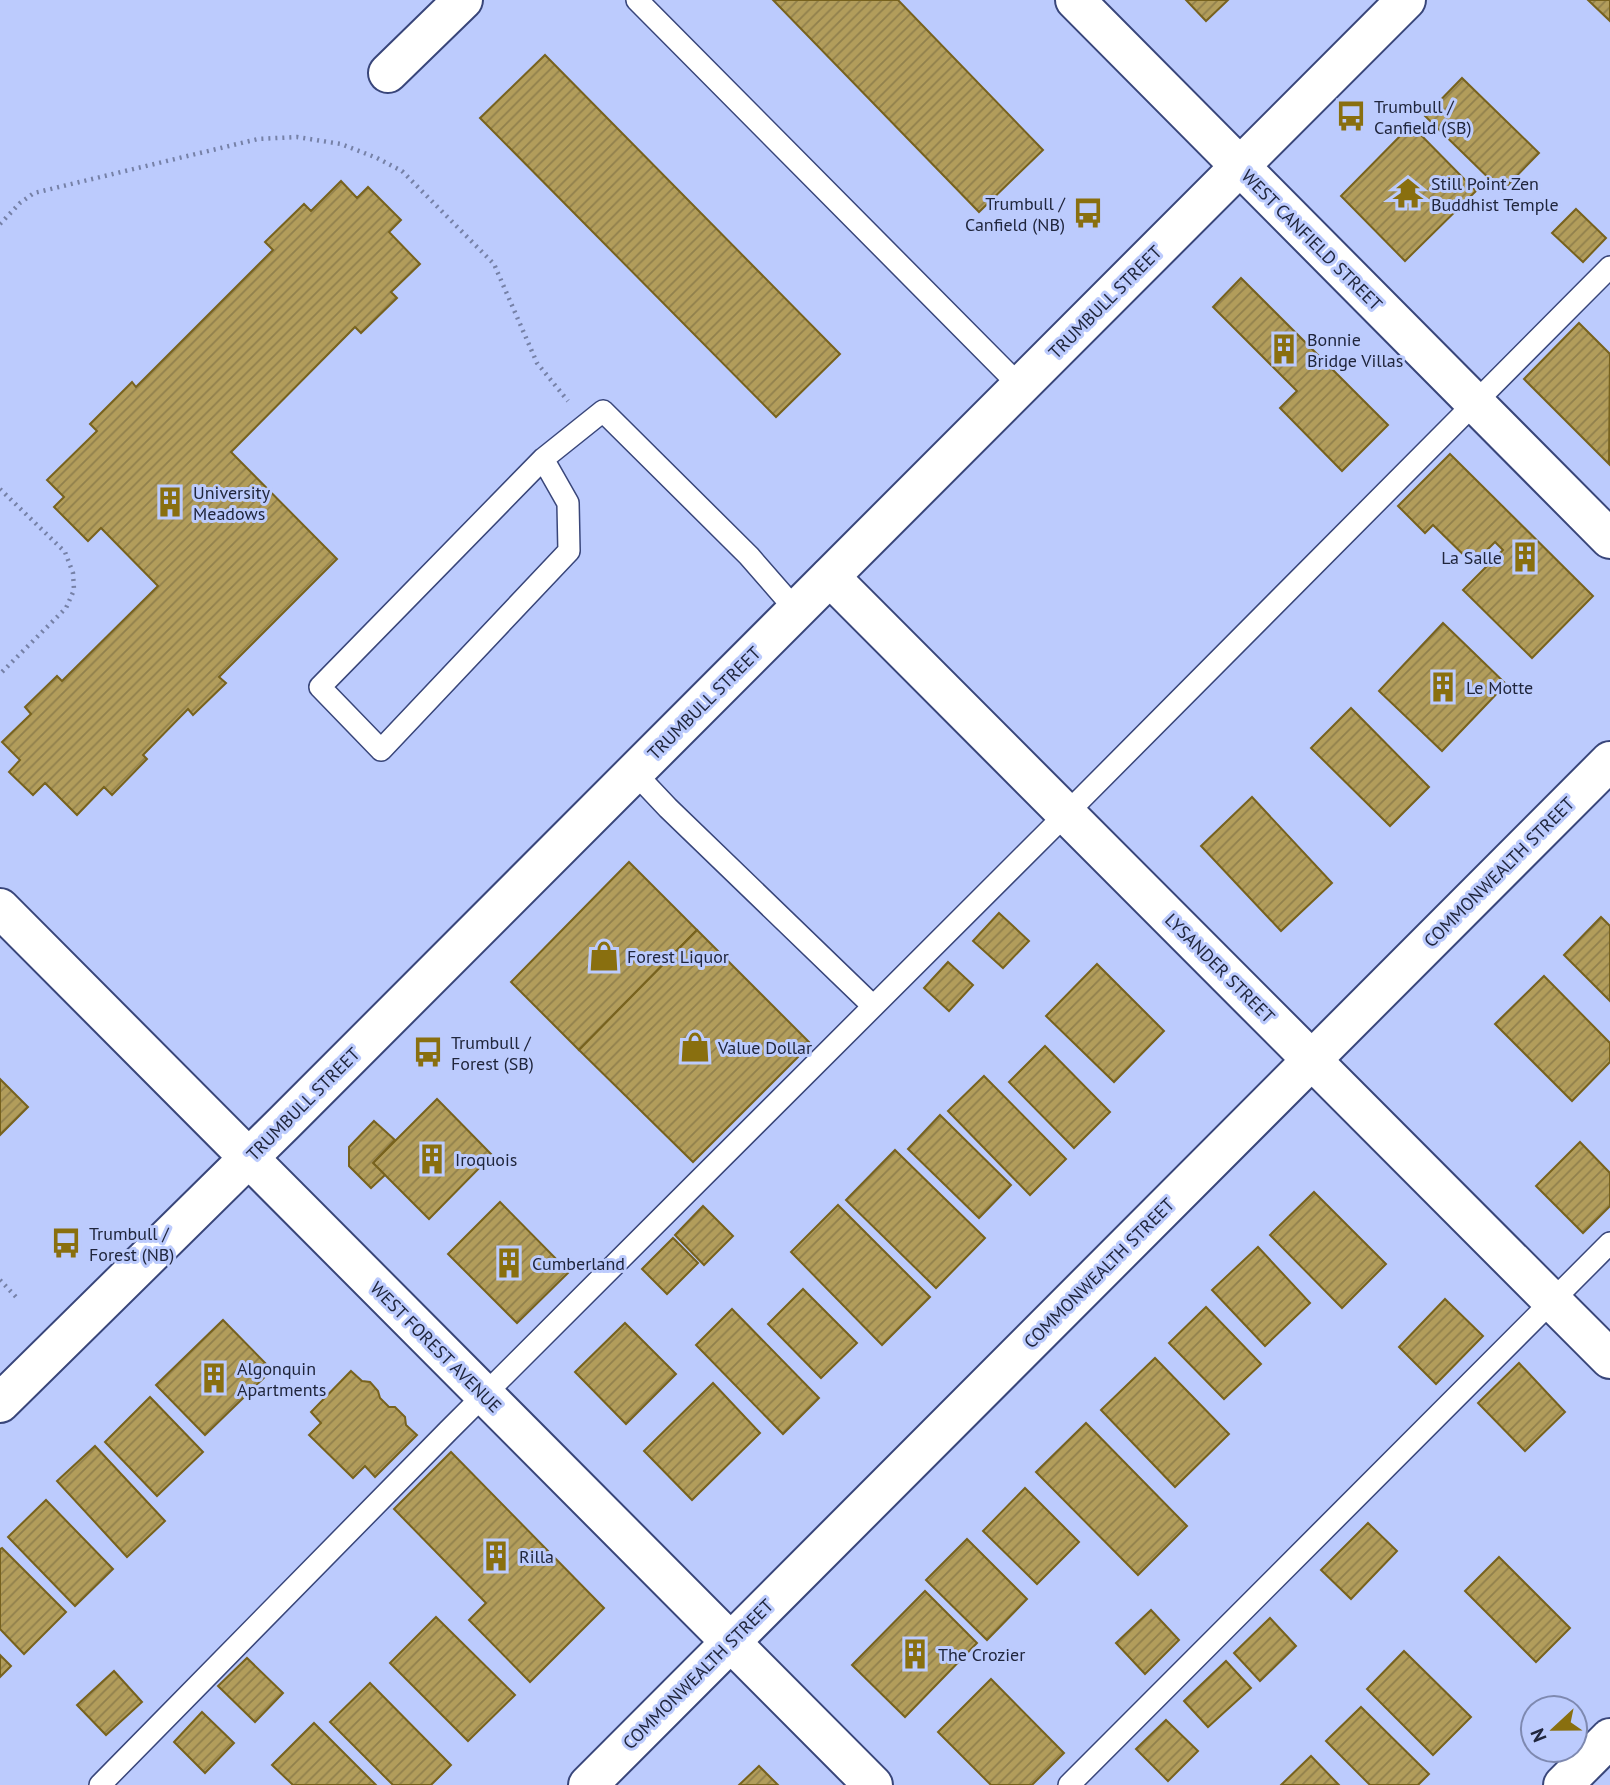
<svg xmlns="http://www.w3.org/2000/svg" width="1610" height="1785" font-family="'PT Sans',sans-serif">
  <defs>
    <pattern id="building-hatch" width="6" height="6" patternUnits="userSpaceOnUse" patternTransform="scale(1.75)"><rect width="6" height="6" fill="#b29d5b"/><path d="M-1 1l2-2M0 6l6-6M5 7l2-2" fill="none" stroke="#90804c"/></pattern>
  </defs>
  <rect width="100%" height="100%" fill="#bccbfd"/>
  <g fill="url(#building-hatch)" stroke="#77621e" stroke-width="2">
    <path d="M773,0H898L1043,150L979,212Z"/>
    <path d="M1186,0H1228L1206,21Z"/>
    <path d="M1588,0H1610V21Z"/>
    <path d="M545,55L840,354L776,417L480,118Z"/>
    <path d="M1462,78L1539,153L1502,191L1425,116Z"/>
    <path d="M1411,125L1476,191L1405,261L1341,196Z"/>
    <path d="M341,181L357,198L368,187L401,220L389,232L420,264L391,292L397,298L361,333L355,327L231,452L337,559L219,677L226,683L193,715L188,709L143,755L147,759L112,795L104,787L77,815L45,783L33,795L9,772L20,760L2,742L31,714L25,707L57,676L62,681L158,586L101,528L88,541L54,507L64,497L47,480L97,431L90,424L132,382L136,387L273,250L265,242L304,204L311,211Z"/>
    <path d="M1576,209L1606,238L1583,262L1552,233Z"/>
    <path d="M1241,278L1388,425L1342,471L1280,408L1297,391L1213,307Z"/>
    <path d="M1579,323L1610,354L1609,464L1524,379Z"/>
    <path d="M1450,454L1593,596L1532,658L1463,590L1503,550L1495,542L1473,564L1433,525L1425,533L1398,506Z"/>
    <path d="M1443,623L1506,684L1442,751L1379,691Z"/>
    <path d="M1351,708L1429,787L1390,826L1311,748Z"/>
    <path d="M1252,797L1332,883L1281,931L1201,846Z"/>
    <path d="M629,862L697,930L579,1050L511,982Z"/>
    <path d="M999,913L1029,941L1003,968L973,941Z"/>
    <path d="M1601,917L1610,926V1001L1564,955Z"/>
    <path d="M697,930L811,1044L693,1162L579,1050Z"/>
    <path d="M948,962L973,985L949,1011L924,988Z"/>
    <path d="M1097,964L1164,1031L1114,1082L1046,1016Z"/>
    <path d="M1544,976L1610,1043V1062L1572,1101L1495,1024Z"/>
    <path d="M1045,1046L1110,1112L1074,1148L1009,1082Z"/>
    <path d="M984,1076L1066,1159L1030,1195L948,1111Z"/>
    <path d="M0,1079L28,1107L0,1135Z"/>
    <path d="M437,1099L492,1155L429,1219L373,1163Z"/>
    <path d="M940,1115L1011,1185L979,1218L908,1149Z"/>
    <path d="M374,1121L395,1140L373,1163L385,1175L371,1188L349,1166V1147Z"/>
    <path d="M1580,1142L1610,1173V1206L1583,1233L1536,1186Z"/>
    <path d="M895,1150L985,1238L936,1288L846,1200Z"/>
    <path d="M1314,1192L1386,1264L1342,1308L1270,1235Z"/>
    <path d="M500,1202L569,1272L517,1323L448,1254Z"/>
    <path d="M838,1205L930,1297L882,1345L791,1252Z"/>
    <path d="M703,1206L733,1236L704,1265L675,1235Z"/>
    <path d="M673,1238L698,1263L667,1294L642,1269Z"/>
    <path d="M1258,1247L1310,1303L1265,1346L1212,1290Z"/>
    <path d="M803,1289L857,1343L821,1378L768,1324Z"/>
    <path d="M1445,1299L1483,1336L1436,1384L1399,1347Z"/>
    <path d="M1206,1307L1261,1364L1224,1399L1169,1343Z"/>
    <path d="M732,1309L819,1398L783,1434L696,1345Z"/>
    <path d="M223,1320L272,1370L205,1435L156,1385Z"/>
    <path d="M625,1323L676,1374L626,1424L575,1372Z"/>
    <path d="M1155,1358L1229,1434L1175,1487L1101,1410Z"/>
    <path d="M1519,1363L1565,1412L1525,1451L1478,1403Z"/>
    <path d="M351,1371L362,1381L370,1382L378,1391L380,1398L389,1407H395L405,1417L406,1425L417,1435L375,1477L365,1466L353,1478L309,1435L321,1423L311,1412Z"/>
    <path d="M713,1383L760,1433L692,1500L644,1451Z"/>
    <path d="M150,1397L203,1452L157,1496L105,1442Z"/>
    <path d="M1086,1423L1187,1526L1138,1575L1036,1472Z"/>
    <path d="M95,1446L165,1521L127,1557L57,1481Z"/>
    <path d="M451,1452L604,1608L530,1682L469,1620L486,1603L394,1509Z"/>
    <path d="M1025,1488L1079,1542L1037,1584L983,1531Z"/>
    <path d="M46,1500L113,1569L75,1606L8,1537Z"/>
    <path d="M1368,1523L1397,1551L1351,1599L1321,1570Z"/>
    <path d="M967,1539L1027,1599L987,1640L926,1580Z"/>
    <path d="M2,1548L66,1612L24,1654L0,1629V1549Z"/>
    <path d="M1499,1557L1570,1628L1536,1662L1465,1591Z"/>
    <path d="M925,1591L977,1643L905,1717L852,1665Z"/>
    <path d="M1151,1610L1179,1640L1145,1674L1116,1643Z"/>
    <path d="M436,1617L515,1695L468,1741L390,1663Z"/>
    <path d="M1270,1618L1296,1646L1260,1681L1234,1653Z"/>
    <path d="M1404,1651L1471,1717L1433,1755L1367,1689Z"/>
    <path d="M0,1655L11,1666L0,1677Z"/>
    <path d="M247,1658L283,1693L255,1722L218,1686Z"/>
    <path d="M1226,1661L1251,1688L1208,1727L1184,1701Z"/>
    <path d="M114,1671L142,1702L106,1735L77,1705Z"/>
    <path d="M991,1679L1064,1753L1032,1785H991L938,1732Z"/>
    <path d="M370,1683L451,1765L431,1785H393L330,1722Z"/>
    <path d="M1361,1707L1429,1774L1418,1785H1370L1326,1741Z"/>
    <path d="M202,1712L234,1743L205,1773L174,1742Z"/>
    <path d="M1166,1720L1198,1751L1168,1781L1136,1749Z"/>
    <path d="M314,1723L376,1785H293L272,1765Z"/>
    <path d="M1311,1756L1339,1785H1281Z"/>
    <path d="M759,1766L778,1785H739Z"/>
  </g>
  <g fill="none" stroke-linecap="round" stroke-linejoin="round">
    <g stroke="#39467a" stroke-width="24">
      <g id="lane">
        <path d="M637,0L1020,386"/>
        <path d="M543,459L568,503L569,551L381,750L320,687L543,459L603,411L749,556L796,610"/>
        <path d="M634,772L668,808L873,1006"/>
        <path d="M100,1785L448,1431L1066,814L1610,267"/>
        <path d="M1069,1785L1610,1243"/>
      </g>
    </g>
    <g stroke="#39467a" stroke-width="42">
      <g id="street">
        <path d="M1075,0L1610,539"/>
        <path d="M388,73L463,0"/>
        <path d="M830,577L1610,1359"/>
        <path d="M588,1785L1610,761"/>
        <path d="M1563,1785L1610,1738"/>
      </g>
    </g>
    <g stroke="#39467a" stroke-width="42">
      <g id="secondary">
        <path d="M0,908L873,1785"/>
        <path d="M0,1403L284,1123L1406,0"/>
      </g>
    </g>
    <g stroke="#7681a7" stroke-width="4.5" stroke-dasharray="2 5" stroke-linecap="butt">
      <path d="M0,224L20,203L34,193L258,139L297,137L341,144L377,158L402,171L494,264L537,363L568,401"/>
      <path d="M0,489L65,552L73,573L74,590L66,608L0,674"/>
      <path d="M0,1280L17,1298"/>
    </g>
    <use href="#lane" stroke="#fff" stroke-width="21"/>
    <use href="#street" stroke="#fff" stroke-width="38"/>
    <use href="#secondary" stroke="#fff" stroke-width="38"/>
  </g>
  <defs>
    <g id="bus-bare" transform="scale(2.415)"><path d="M-5-6H5V4H4V6H2V4H-2V6H-4V4H-5ZM-3.5-4V0h7V-4ZM-3.5 1.2v1.5H-2V1.2ZM2 1.2v1.5H3.5V1.2Z" fill="#896f0f" stroke="#bccbfd" stroke-width="2.5" paint-order="stroke"/></g>
    <g id="temple-bare" transform="scale(2.415)"><path d="M0-6L5-2H3V0L6.5 2.5H4V6H1.5V3h-3V6H-4V2.5H-6.5L-3 0V-2H-5Z" fill="#896f0f" stroke="#bccbfd" stroke-width="2.5" paint-order="stroke"/></g>
    <g id="building-bare" transform="scale(2.415)"><path d="M-4-6H4V6H1V3H-1V6H-4ZM-2.5-4.3h1.7v1.8h-1.7ZM.8-4.3h1.7v1.8H.8ZM-2.5-1h1.7V.8h-1.7ZM.8-1h1.7V.8H.8Z" fill="#896f0f" stroke="#bccbfd" stroke-width="2.5" paint-order="stroke"/></g>
    <g id="shop-bare" transform="scale(2.415)"><path d="M-5-2.5h2.3a2.7 3.5 0 0 1 5.4 0H5L5.5 6h-11ZM-1.5-2.5h3a1.5 2.3 0 0 0-3 0Z" fill="#896f0f" stroke="#bccbfd" stroke-width="2.5" paint-order="stroke"/></g>
  </defs>
  <g fill-rule="evenodd">
    <use href="#bus-bare" x="1351" y="116"/>
    <use href="#temple-bare" x="1408" y="193"/>
    <use href="#bus-bare" x="1088" y="213"/>
    <use href="#building-bare" x="1284" y="349"/>
    <use href="#building-bare" x="170" y="502"/>
    <use href="#building-bare" x="1525" y="557"/>
    <use href="#building-bare" x="1443" y="687"/>
    <use href="#shop-bare" x="604" y="956"/>
    <use href="#shop-bare" x="695" y="1047"/>
    <use href="#bus-bare" x="428" y="1052"/>
    <use href="#building-bare" x="432" y="1159"/>
    <use href="#bus-bare" x="66" y="1243"/>
    <use href="#building-bare" x="509" y="1263"/>
    <use href="#building-bare" x="214" y="1378"/>
    <use href="#building-bare" x="496" y="1556"/>
    <use href="#building-bare" x="915" y="1654"/>
  </g>
  <g text-anchor="middle" dominant-baseline="central" stroke-width="6" stroke-linejoin="round" paint-order="stroke">
    <g font-size="18" fill="#20263d" stroke="#bccbfd" text-anchor="start">
      <text x="1374" y="106">Trumbull /<tspan x="1374" dy="21">Canfield (SB)</tspan></text>
      <text x="1431" y="183">Still Point Zen<tspan x="1431" dy="21">Buddhist Temple</tspan></text>
      <text x="1065" y="203" text-anchor="end">Trumbull /<tspan x="1065" dy="21">Canfield (NB)</tspan></text>
      <text x="1307" y="339">Bonnie<tspan x="1307" dy="21">Bridge Villas</tspan></text>
      <text x="193" y="492">University<tspan x="193" dy="21">Meadows</tspan></text>
      <text x="1502" y="557" text-anchor="end">La Salle</text>
      <text x="1466" y="687">Le Motte</text>
      <text x="627" y="956">Forest Liquor</text>
      <text x="451" y="1042">Trumbull /<tspan x="451" dy="21">Forest (SB)</tspan></text>
      <text x="718" y="1047">Value Dollar</text>
      <text x="455" y="1159">Iroquois</text>
      <text x="89" y="1233">Trumbull /<tspan x="89" dy="21">Forest (NB)</tspan></text>
      <text x="532" y="1263">Cumberland</text>
      <text x="237" y="1368">Algonquin<tspan x="237" dy="21">Apartments</tspan></text>
      <text x="519" y="1556">Rilla</text>
      <text x="938" y="1654">The Crozier</text>
    </g>
    <g font-size="18" fill="#20263d" stroke="#bccbfd">
      <text transform="translate(1312 240) rotate(45)">WEST CANFIELD STREET</text>
      <text transform="translate(1105 302) rotate(-45)">TRUMBULL STREET</text>
      <text transform="translate(704 703) rotate(-45)">TRUMBULL STREET</text>
      <text transform="translate(1499 872) rotate(-45)">COMMONWEALTH STREET</text>
      <text transform="translate(1220 968) rotate(45)">LYSANDER STREET</text>
      <text transform="translate(303 1104) rotate(-45)">TRUMBULL STREET</text>
      <text transform="translate(1099 1273) rotate(-45)">COMMONWEALTH STREET</text>
      <text transform="translate(436 1347) rotate(45)">WEST FOREST AVENUE</text>
      <text transform="translate(698 1674) rotate(-45)">COMMONWEALTH STREET</text>
    </g>
  </g>
  <g transform="translate(1554 1729) rotate(248)"><circle r="33" fill="#bccbfd" stroke="#7e89b0" stroke-width="2"/>
  <path d="M0-5L12 26L0 18L-12 26Z" fill="#896f0f"/>
  <text y="-10" font-size="19" font-weight="bold" text-anchor="middle" fill="#20263d">N</text>
  </g>
</svg>
